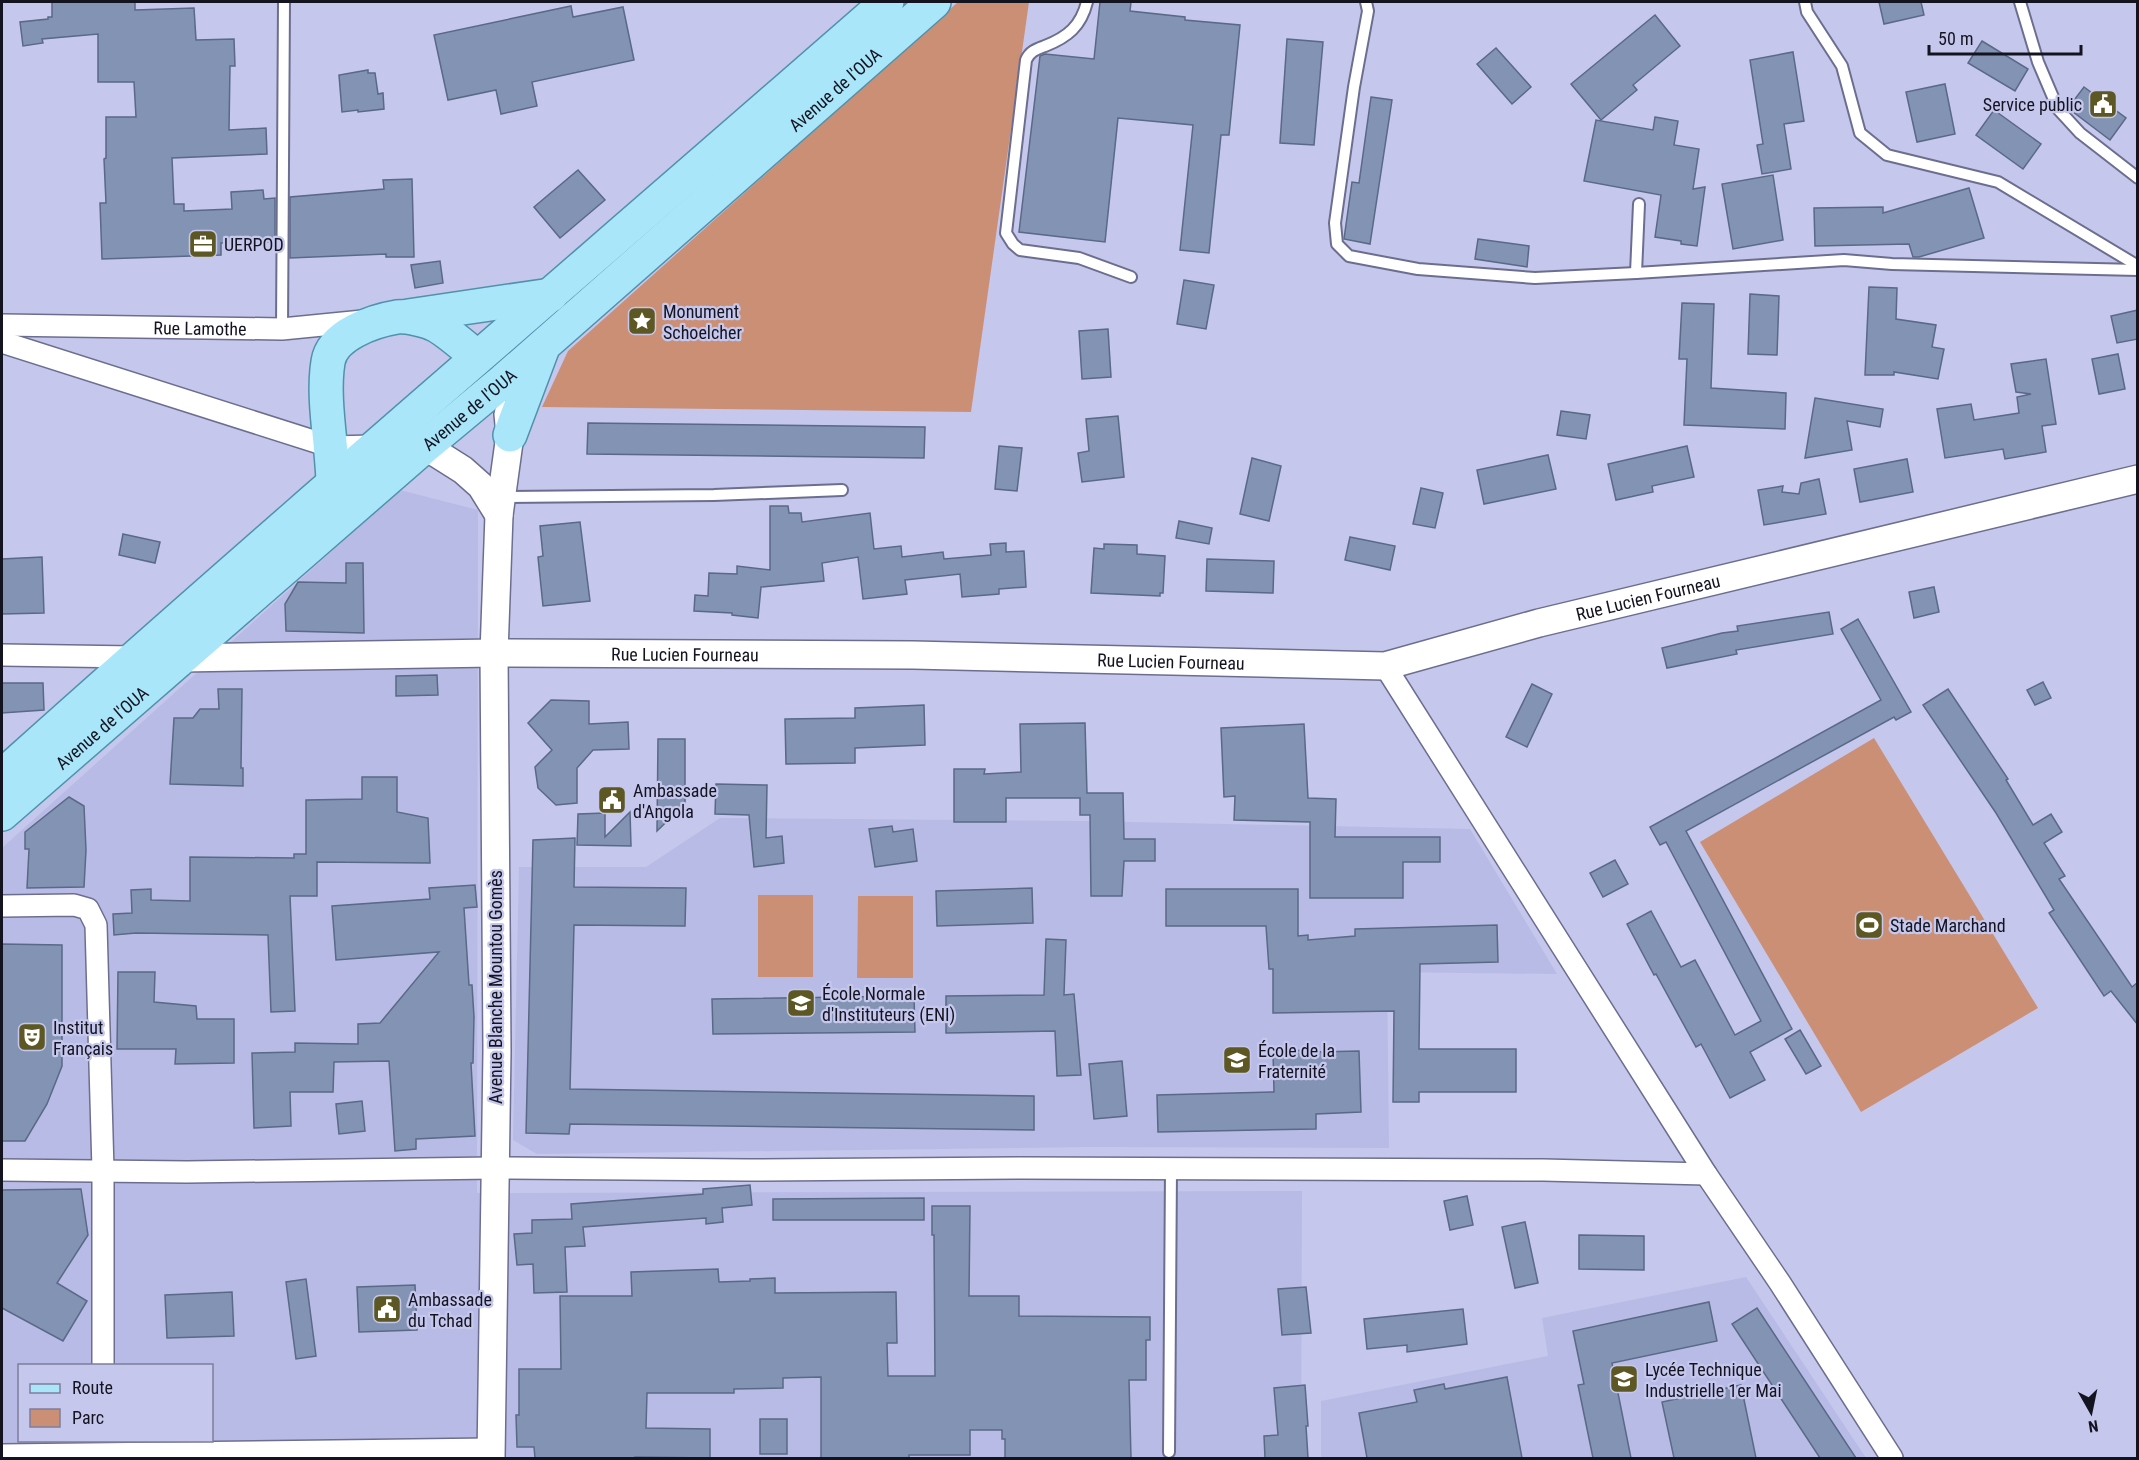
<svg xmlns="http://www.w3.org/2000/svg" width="2139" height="1460" font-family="'Roboto Condensed',sans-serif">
  <rect width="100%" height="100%" fill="#c5c7ec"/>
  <g fill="#b9bbe7" fill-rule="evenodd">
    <path d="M400,490L478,510L477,1193L1302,1191L1301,1458H2V848ZM20,1366H212V1440H20Z"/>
    <path d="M720,818L1085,821L1470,829L1557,974L1387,972L1389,1148L1087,1147L537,1154L513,1140L519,867H646Z"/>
    <path d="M1746,1277L1866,1458H1321V1401L1548,1356L1542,1318Z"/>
  </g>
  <g fill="#cb8f76">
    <path d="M958,2H1029L971,412L542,407L568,351Z"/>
    <path d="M1874,738L2038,1008L1861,1112L1700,842Z"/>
    <rect x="758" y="895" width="55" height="82"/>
    <path d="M858,896H913V978H857Z"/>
  </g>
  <g fill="#8293b3" stroke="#596987" stroke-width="1.5">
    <path d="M52,2H135V10L194,8L196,40L234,39L235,66H230L229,130L266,128L267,154L172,158L174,204H184V211L232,209L231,192L263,190L264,199L275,198V242L221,243V255L102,259L100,203H106L104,159L106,158V117H136L134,82H98V34L42,39L43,43L23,46L20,22L48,19V17H52Z"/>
    <path d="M1100,2H1131L1130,11L1185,17V20L1240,25L1229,135H1221L1209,253L1180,250L1193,125L1118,118L1105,242L1019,232L1040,56L1045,54L1094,59Z"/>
    <path d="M1879,2H1921L1924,15L1884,24Z"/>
    <path d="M571,6L573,17L623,7L634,60L532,82L537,106L501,114L496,90L448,100L434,35Z"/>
    <path d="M1655,15L1680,46L1633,85L1637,90L1601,120L1571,84Z"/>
    <path d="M1287,39L1323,42L1314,145L1280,143Z"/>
    <path d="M1982,41L2028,69L2015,91L1968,63Z"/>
    <path d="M1496,48L1531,87L1512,104L1477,64Z"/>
    <path d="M1793,52L1804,121L1784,124L1791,169L1762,174L1757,145L1763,144L1750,60Z"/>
    <path d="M368,70V73H375L378,94L383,93L384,109L358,112V110L342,112L339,75Z"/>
    <path d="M1945,84L1955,134L1917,142L1906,92Z"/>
    <path d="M2084,87L2126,118L2110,140L2068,108Z"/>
    <path d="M1371,97L1392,100L1370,244L1344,239L1352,182L1359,183Z"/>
    <path d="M1994,110L2041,144L2023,169L1976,135Z"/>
    <path d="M1655,117L1678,121L1674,145L1699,149L1693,189L1705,187L1697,246L1681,244V241L1655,237L1661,195L1584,181L1596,120L1653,130Z"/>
    <path d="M578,170L605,200L560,238L534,207Z"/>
    <path d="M1773,175L1783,240L1733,249L1722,184Z"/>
    <path d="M412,179L414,257H386V254L290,258V197L384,189L383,180Z"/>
    <path d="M1969,188L1984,238L1919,257H1913L1909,244L1815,246L1814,208L1883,207V213Z"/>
    <path d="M1478,239L1529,246L1527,267L1475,259Z"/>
    <path d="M440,261L443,283L415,288L411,265Z"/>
    <path d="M1184,280L1214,285L1206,329L1177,324Z"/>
    <path d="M1869,287L1897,288L1896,319L1936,325L1932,347L1944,349L1938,379L1894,372V375H1865Z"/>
    <path d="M1750,294L1779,296L1777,355L1748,354Z"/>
    <path d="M1682,303L1714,304L1711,388L1786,393L1785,429L1684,425L1687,359H1679Z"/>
    <path d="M2138,310V339L2117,343L2111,316Z"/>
    <path d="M1108,329L1111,377L1082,379L1079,331Z"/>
    <path d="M2118,354L2125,389L2099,394L2092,359Z"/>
    <path d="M2046,359L2056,424L2042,426L2046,452L2005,459L2003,449L1945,458L1937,409L1971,404L1974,420L2019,413L2017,397L2031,394L2016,392L2011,364Z"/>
    <path d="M1815,398L1883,409L1880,427L1847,421L1852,450L1805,458Z"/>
    <path d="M1561,411L1590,415L1586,439L1557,435Z"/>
    <path d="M1118,416L1124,477L1082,482L1078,453L1089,451L1086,419Z"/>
    <path d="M588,423L925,427L924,458L587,454Z"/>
    <path d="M999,446L1022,448L1017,491L995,489Z"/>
    <path d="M1687,446L1694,477L1652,486L1653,492L1616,500L1608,464Z"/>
    <path d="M1548,455L1556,489L1484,504L1477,470Z"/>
    <path d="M1252,458L1281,466L1269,521L1240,514Z"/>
    <path d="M1907,459L1913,492L1860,502L1854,469Z"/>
    <path d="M1819,479L1826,514L1764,525L1758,490L1783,486L1782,492L1799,494L1801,483Z"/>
    <path d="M1421,488L1443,493L1435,528L1413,524Z"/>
    <path d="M770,506H788L789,513H801L802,522L870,513L874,549L901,546L902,557L943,552L944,559L991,555L990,544L1006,543V552L1024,551L1026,587L999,589V594L962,597L960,574L905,580L907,594L863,599L858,557L822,563L824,581L761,587L758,618L732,615V613L694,611L695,595L708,596L709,573L737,574V566L770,570Z"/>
    <path d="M1179,521L1212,528L1209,544L1176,538Z"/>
    <path d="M580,522L590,601L543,606L538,557L543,556L540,526Z"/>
    <path d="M123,534L160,542L155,563L119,555Z"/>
    <path d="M1350,537L1395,546L1390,570L1345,560Z"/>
    <path d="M1104,544L1137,545V554L1165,556L1163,593H1160V596L1091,593L1094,548L1104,549Z"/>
    <path d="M42,557L44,613L2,614V559Z"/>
    <path d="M1207,559L1274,561L1273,593L1206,591Z"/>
    <path d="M346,563H363L364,633L286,631L285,604L298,582L346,583Z"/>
    <path d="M1934,587L1939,612L1914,618L1909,592Z"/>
    <path d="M1829,612L1833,634L1736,650L1737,654L1667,668L1662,648L1722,633L1738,631L1737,626Z"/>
    <path d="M1858,619L1911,712L1896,720L1894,717L1686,831L1792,1029L1750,1052L1765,1080L1730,1098L1701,1044L1696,1047L1656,974L1654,975L1627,924L1651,911L1681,967L1695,960L1735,1035L1761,1021L1666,842L1660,845L1650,827L1881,700L1841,629Z"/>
    <path d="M437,675L438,695L396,696V676Z"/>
    <path d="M2043,682L2051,698L2035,705L2027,690Z"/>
    <path d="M2,683H43L44,710L2,713Z"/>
    <path d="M1532,684L1552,694L1527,747L1506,737Z"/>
    <path d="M218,689H242L241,768H243V786L170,784L174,718H193L200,709H219Z"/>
    <path d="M1948,689L2008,779L2006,780L2033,825L2051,814L2062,832L2044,843L2065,876L2059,879L2132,987L2138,982V1025L2111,991L2104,996L2049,913L2054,910L1996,813L1923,705Z"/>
    <path d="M551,700L589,701V724L628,722L629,749L593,750L577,768V803L556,805L538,788L535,767L552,750L528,723Z"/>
    <path d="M924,705L925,745L855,748V763L786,764L785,719L855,718V708Z"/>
    <path d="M1085,723L1087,793H1123L1124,839H1155V861H1124L1122,896H1091L1090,815H1080V798H1006V822H954V769H985L984,774L1021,772L1020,724Z"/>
    <path d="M1304,724L1308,798L1336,799L1335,837H1440V862H1403V898H1310V822L1234,820L1235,796L1224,797L1221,728Z"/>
    <path d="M658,739H685V804L657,831Z"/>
    <path d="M362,777H397V812L428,818L430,863L317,862V896H290L295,1011L271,1012L268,935L136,933L114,935L113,914L132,913L131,890L151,889V900L190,901V857L294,858V854H306V800L362,799Z"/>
    <path d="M716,784L767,785L766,838L782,836L784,863L754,867L749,815L715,814Z"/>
    <path d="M69,797L84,806L86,850L84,887L27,888L29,849H25V832Z"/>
    <path d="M630,812L631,846L577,845L578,814L605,813V837Z"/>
    <path d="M892,826L893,832L913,829L917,861L875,867L869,829Z"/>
    <path d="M575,838L574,887L686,888L685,926L574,925L570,1089L1034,1096V1130L570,1124L569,1134L526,1133L533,840Z"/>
    <path d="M1615,860L1628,884L1603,897L1590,873Z"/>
    <path d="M475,885L477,907L464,908L469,985H472L474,1017L473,1063H471L475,1136L416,1139V1149L395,1151L389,1061L334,1062L333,1092H290L291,1126L254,1128L252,1053L295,1052V1043L358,1044V1024L380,1023L439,952L336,960L332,906L430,899L429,888Z"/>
    <path d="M1032,888L1033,923L937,926L936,891Z"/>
    <path d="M1166,889H1298V936L1308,935V940L1355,936V929L1497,925L1498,962L1420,964L1419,1049H1516V1092H1419V1102H1393L1394,1011L1273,1013V969H1269L1266,926H1166Z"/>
    <path d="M1046,939L1066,940L1064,995L1074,994L1081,1075L1057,1076L1055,1031L946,1033V996L1044,995Z"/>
    <path d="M2,944L62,945V1066L47,1104L25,1141H2Z"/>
    <path d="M118,972H155L154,1002L196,1006L197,1019H234V1063L175,1064L176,1049H117Z"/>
    <path d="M914,996L915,1032L713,1034L712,999Z"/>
    <path d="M1800,1030L1821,1066L1806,1074L1785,1039Z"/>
    <path d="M1315,1050V1052L1359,1051L1361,1112L1316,1114V1129L1158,1132L1157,1095L1274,1092L1273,1051Z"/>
    <path d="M1122,1061L1127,1116L1094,1119L1089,1064Z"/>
    <path d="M362,1101L365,1131L339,1134L336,1104Z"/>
    <path d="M750,1185L752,1205L722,1208L723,1222L706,1224V1218L583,1227L585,1246L565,1247L567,1292L534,1293L533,1264L517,1265L514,1234L532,1233V1220L572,1219L571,1204L703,1194V1189Z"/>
    <path d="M81,1189L88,1235L57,1283L87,1301L63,1341L2,1308V1190Z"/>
    <path d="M1467,1196L1473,1225L1450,1230L1444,1201Z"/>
    <path d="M924,1198V1220H773V1199Z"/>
    <path d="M932,1206H970L969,1296H1019V1316L1150,1317V1340H1146V1380H1129L1131,1458H1005V1439H1002V1430H970V1455H909V1458H821V1377L783,1378V1388L734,1389V1393H647L646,1428L710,1429V1458L635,1457V1458H535L534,1447H517L516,1415H519V1369H561L560,1296H632L631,1272L718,1269L719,1282L750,1281V1279L775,1278V1293L896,1292L897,1343H887L888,1376H935L934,1235H932Z"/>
    <path d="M1525,1222L1538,1283L1515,1288L1502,1227Z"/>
    <path d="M1579,1235L1644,1236V1270L1579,1269Z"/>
    <path d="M306,1279L316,1356L296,1359L286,1282Z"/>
    <path d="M415,1285L417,1330L359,1332L357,1287Z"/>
    <path d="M1306,1287L1311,1333L1282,1335L1278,1289Z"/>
    <path d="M232,1292L234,1336L167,1338L165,1295Z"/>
    <path d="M1709,1302L1717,1341L1612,1363L1631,1458H1593L1578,1385L1584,1384L1573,1331Z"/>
    <path d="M1757,1308L1856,1458H1820L1732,1324Z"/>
    <path d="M1463,1309L1467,1344L1407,1352V1345L1367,1349L1364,1319Z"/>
    <path d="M1507,1377L1522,1458H1367L1359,1413L1417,1402L1414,1390L1444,1384L1445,1389Z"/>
    <path d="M1305,1385L1308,1426H1306L1308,1458H1265L1264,1436L1278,1435L1274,1388Z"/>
    <path d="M1741,1385L1756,1458H1674L1662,1402Z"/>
    <rect x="760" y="1419" width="27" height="35"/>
  </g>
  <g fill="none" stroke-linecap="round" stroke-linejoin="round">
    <g stroke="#6c6e8f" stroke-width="14">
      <g id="service">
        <path d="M1087,2C1081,26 1068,37 1045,46C1037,49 1030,51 1026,60L1006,233L1013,244L1020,250L1079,258L1131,277"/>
        <path d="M1366,2L1368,11L1354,87L1335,223L1337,244L1349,256L1418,269L1535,278L1636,273"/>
        <path d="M1805,2L1807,12L1842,66L1860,133L1887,155L1998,182L2138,266"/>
        <path d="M2020,2L2038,62L2058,109L2080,133L2138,178"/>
        <path d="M1639,204L1636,273L1844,260L1892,264L2138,270"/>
        <path d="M282,329L284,2"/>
        <path d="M501,497L714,495L842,490"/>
        <path d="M1169,1452L1171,1169"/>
      </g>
    </g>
    <g stroke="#6c6e8f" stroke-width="24">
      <g id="minor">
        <path id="s1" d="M2,325L282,329L363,321"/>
        <path d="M2,342L332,447L373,446"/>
        <path d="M2,655L134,657"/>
        <path d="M1385,666L1706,1174L1780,1283L1892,1458"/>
        <path d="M2,906L74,905L88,909L96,925L103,1170V1366"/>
        <path d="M2,1170L187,1172L494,1168L748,1170L1020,1168L1543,1170L1706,1174"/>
        <path d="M2,1455L491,1449"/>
      </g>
    </g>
    <g stroke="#6c6e8f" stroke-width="30">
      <g id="tertiary">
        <path d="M406,446H425L463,470L481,486L499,515"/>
        <path id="s2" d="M181,658L494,653L913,655L1385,666L1539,623L2138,479"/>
        <path d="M491,1458L497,1051L494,653L499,515L510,435L508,414"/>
      </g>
    </g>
    <g stroke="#5091ac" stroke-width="36">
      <g id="primary">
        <path d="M408,316L551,295"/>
        <path d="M510,435L542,350"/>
        <path d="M333,482C332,444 322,398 328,362C332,335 373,321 397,317C406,316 424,320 433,324C445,329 466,348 477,357"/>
        <path d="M2,776C294,514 592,260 887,2"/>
        <path id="s3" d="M2,814L425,446L503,381L934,2"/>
      </g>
    </g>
    <use href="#service" stroke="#fff" stroke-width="10"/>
    <use href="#minor" stroke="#fff" stroke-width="21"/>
    <use href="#tertiary" stroke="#fff" stroke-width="27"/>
    <use href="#primary" stroke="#aae6fa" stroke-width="33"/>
  </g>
  <defs>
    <g id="civic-square" transform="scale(1.5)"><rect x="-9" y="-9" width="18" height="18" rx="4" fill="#5d5723" stroke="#c5c7ec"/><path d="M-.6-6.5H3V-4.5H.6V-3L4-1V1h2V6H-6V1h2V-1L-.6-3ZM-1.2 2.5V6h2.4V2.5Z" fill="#fff"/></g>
    <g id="office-square" transform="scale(1.5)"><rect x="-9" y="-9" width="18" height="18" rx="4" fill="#5d5723" stroke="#c5c7ec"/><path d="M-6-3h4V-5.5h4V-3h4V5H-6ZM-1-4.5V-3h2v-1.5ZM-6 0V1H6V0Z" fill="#fff"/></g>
    <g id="sight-square" transform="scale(1.5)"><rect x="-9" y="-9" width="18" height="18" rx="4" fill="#5d5723" stroke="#c5c7ec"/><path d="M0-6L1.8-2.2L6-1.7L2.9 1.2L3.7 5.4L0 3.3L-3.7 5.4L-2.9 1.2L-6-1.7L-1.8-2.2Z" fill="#fff"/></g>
    <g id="stadium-square" transform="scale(1.5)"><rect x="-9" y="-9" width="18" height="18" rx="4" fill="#5d5723" stroke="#c5c7ec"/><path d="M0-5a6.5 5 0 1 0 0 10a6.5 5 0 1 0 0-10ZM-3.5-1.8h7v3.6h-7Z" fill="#fff"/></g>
    <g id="school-square" transform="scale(1.5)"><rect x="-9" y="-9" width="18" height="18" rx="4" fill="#5d5723" stroke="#c5c7ec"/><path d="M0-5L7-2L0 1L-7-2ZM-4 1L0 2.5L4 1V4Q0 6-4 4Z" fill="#fff"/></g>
    <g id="theatre-square" transform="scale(1.5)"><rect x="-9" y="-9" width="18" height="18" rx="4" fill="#5d5723" stroke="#c5c7ec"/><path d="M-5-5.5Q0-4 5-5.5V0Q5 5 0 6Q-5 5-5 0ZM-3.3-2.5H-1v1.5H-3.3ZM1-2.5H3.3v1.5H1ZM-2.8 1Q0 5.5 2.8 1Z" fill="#fff"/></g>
  </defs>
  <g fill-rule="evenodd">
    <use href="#civic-square" x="2103" y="104"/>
    <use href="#office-square" x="203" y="244"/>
    <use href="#sight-square" x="642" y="321"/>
    <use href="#civic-square" x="612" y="800"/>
    <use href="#stadium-square" x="1869" y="925"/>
    <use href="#school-square" x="801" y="1003"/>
    <use href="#theatre-square" x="32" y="1037"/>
    <use href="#school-square" x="1237" y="1060"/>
    <use href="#civic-square" x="387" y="1309"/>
    <use href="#school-square" x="1624" y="1379"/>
  </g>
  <g text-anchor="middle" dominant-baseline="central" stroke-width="4.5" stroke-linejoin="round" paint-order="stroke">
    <g font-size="18" fill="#141421" stroke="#c5c7ec">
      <text stroke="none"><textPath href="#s3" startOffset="1104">Avenue de l'OUA</textPath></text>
      <text stroke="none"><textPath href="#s1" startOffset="198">Rue Lamothe</textPath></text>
      <text stroke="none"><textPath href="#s3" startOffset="618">Avenue de l'OUA</textPath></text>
      <text stroke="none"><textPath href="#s2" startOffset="1476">Rue Lucien Fourneau</textPath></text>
      <text stroke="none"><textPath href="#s2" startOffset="504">Rue Lucien Fourneau</textPath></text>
      <text stroke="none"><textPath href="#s2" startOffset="990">Rue Lucien Fourneau</textPath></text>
      <text stroke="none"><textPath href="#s3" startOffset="132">Avenue de l'OUA</textPath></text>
      <text transform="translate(495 987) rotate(-90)">Avenue Blanche Mountou Gomès</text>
    </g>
    <g font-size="18" fill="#141421" stroke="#c5c7ec" text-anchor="start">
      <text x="2082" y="104" text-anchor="end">Service public</text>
      <text x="224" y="244">UERPOD</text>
      <text x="663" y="311">Monument<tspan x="663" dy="21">Schoelcher</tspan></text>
      <text x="633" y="790">Ambassade<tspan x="633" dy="21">d'Angola</tspan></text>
      <text x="1890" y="925">Stade Marchand</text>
      <text x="822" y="993">École Normale<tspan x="822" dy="21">d'Instituteurs (ENI)</tspan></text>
      <text x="53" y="1027">Institut<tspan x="53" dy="21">Français</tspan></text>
      <text x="1258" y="1050">École de la<tspan x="1258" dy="21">Fraternité</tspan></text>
      <text x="408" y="1299">Ambassade<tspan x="408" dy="21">du Tchad</tspan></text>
      <text x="1645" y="1369">Lycée Technique<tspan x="1645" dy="21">Industrielle 1er Mai</tspan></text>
    </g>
  </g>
  <rect width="2139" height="1460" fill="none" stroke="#141421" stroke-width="6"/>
  <rect x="18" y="1364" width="195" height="78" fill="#c5c7ec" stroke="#7e7f9b" stroke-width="1.5"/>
  <rect x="30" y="1384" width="30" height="9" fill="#aae6fa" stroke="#7e7f9b" stroke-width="1.5"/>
  <text x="72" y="1394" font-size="18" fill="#141421">Route</text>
  <rect x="30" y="1409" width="30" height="18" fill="#cb8f76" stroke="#7e7f9b" stroke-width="1.5"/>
  <text x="72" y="1424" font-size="18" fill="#141421">Parc</text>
  <g transform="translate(2091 1412) rotate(171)" stroke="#c5c7ec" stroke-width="4.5" paint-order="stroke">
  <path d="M0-4.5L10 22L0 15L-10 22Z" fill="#141421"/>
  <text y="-9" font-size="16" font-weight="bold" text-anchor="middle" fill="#141421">N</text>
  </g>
  <path d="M1929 45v9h152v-9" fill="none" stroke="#141421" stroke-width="3"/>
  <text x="1938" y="45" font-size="18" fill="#141421" stroke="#c5c7ec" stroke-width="4.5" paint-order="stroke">50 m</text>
</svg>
